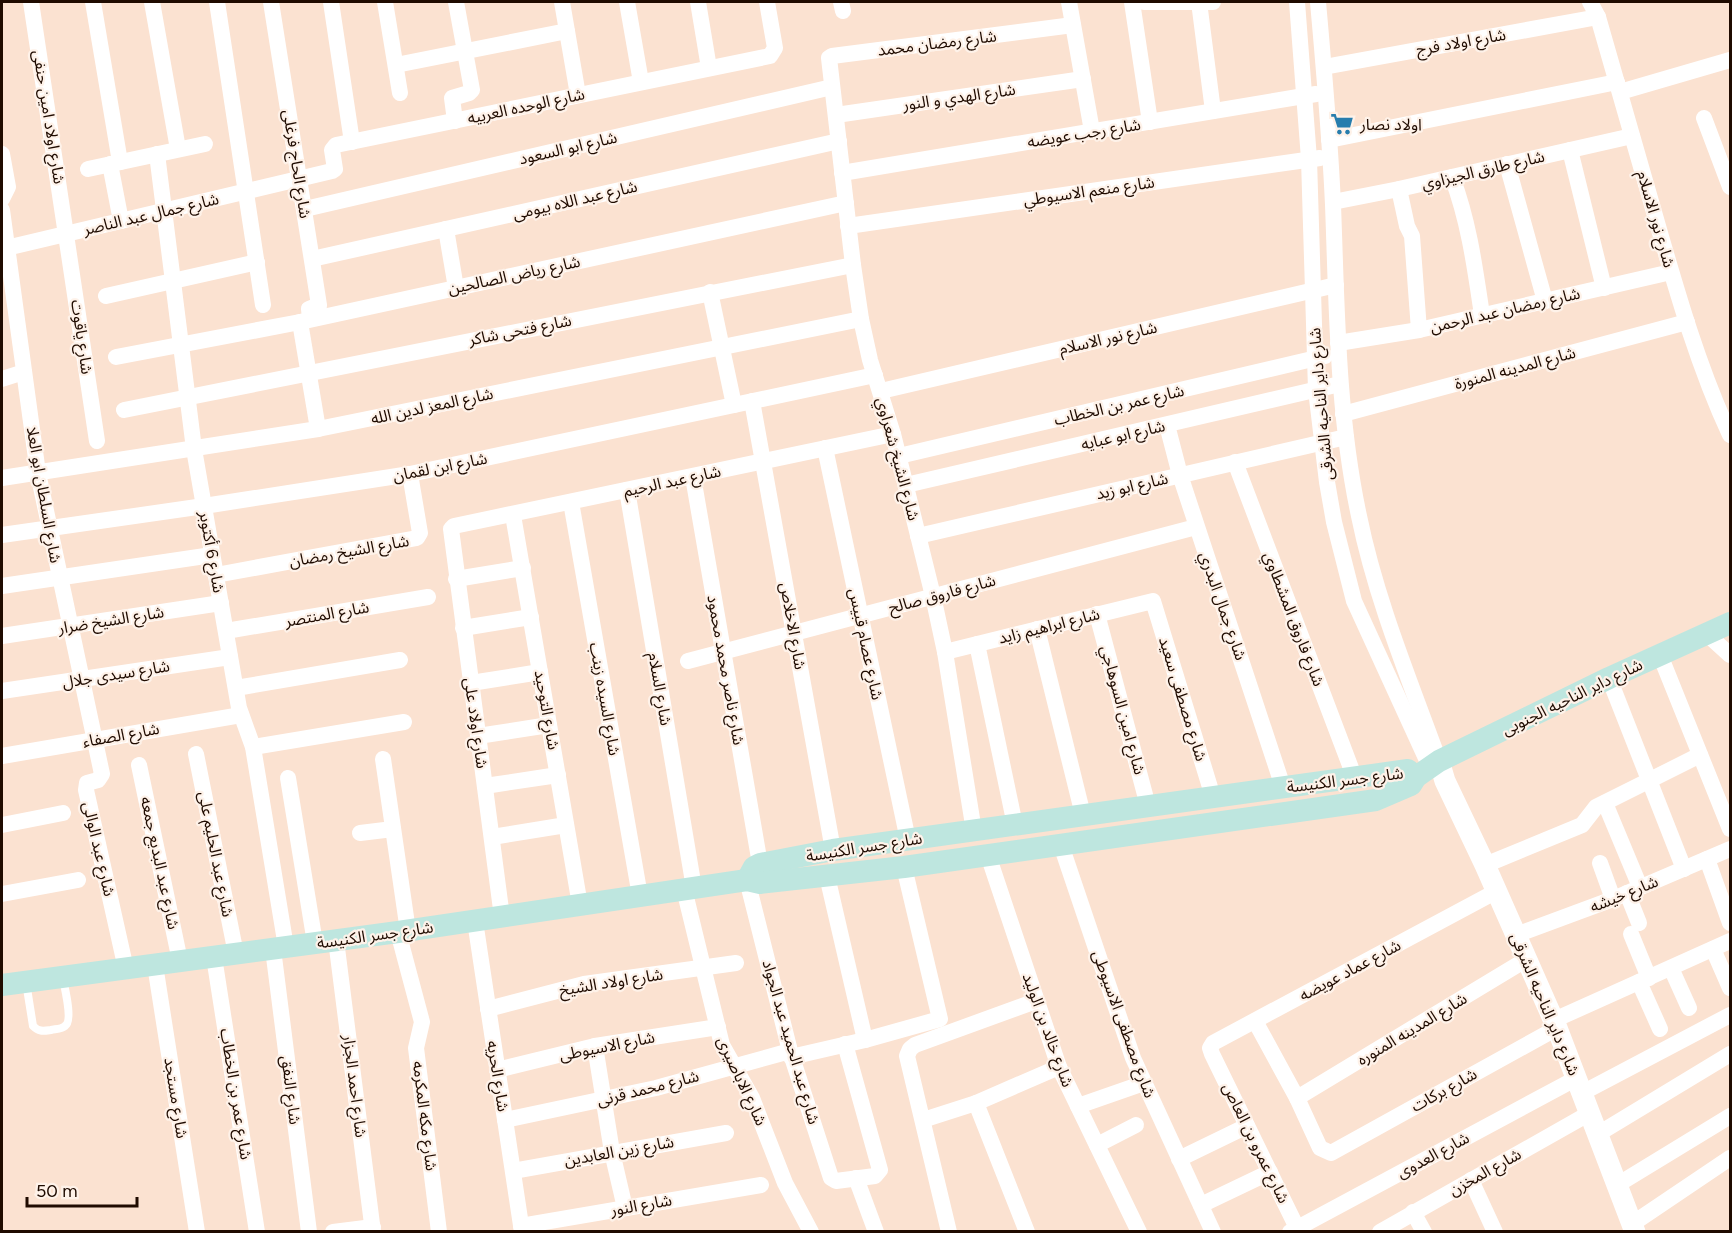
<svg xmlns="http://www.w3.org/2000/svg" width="1732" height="1233" font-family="Figtree,'Noto Sans Arabic',sans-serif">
  <rect width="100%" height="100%" fill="#fbe2d1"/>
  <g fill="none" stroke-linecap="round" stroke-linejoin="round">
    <path stroke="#fff" stroke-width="8" d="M26,982L33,1026C39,1032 43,1031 51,1030C55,1029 62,1029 65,1026C73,1021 65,989 63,979"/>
    <g stroke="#fff" stroke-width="16">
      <path d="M31,2L97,441"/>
      <path d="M93,2L120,162"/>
      <path d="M152,2L178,149"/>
      <path d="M217,2L263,305"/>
      <path d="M271,2L319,305L309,309L310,318"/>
      <path d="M331,2L352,142"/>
      <path d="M385,2L400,93"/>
      <path d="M562,2L578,95"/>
      <path d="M627,2L641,82"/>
      <path d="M698,2L709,68"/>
      <path d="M841,2L843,11"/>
      <path d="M1069,2L1092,131"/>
      <path d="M1132,2L1150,122"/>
      <path d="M1144,2H1213"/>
      <path d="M1199,2L1213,111"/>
      <path d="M1297,2L1309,159L1316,390L1327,482L1334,522L1354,601L1430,767"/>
      <path d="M1318,2C1324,69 1330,137 1333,205C1337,309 1337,413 1359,516C1376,600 1410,681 1439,761"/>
      <path d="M1590,2L1598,17C1617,84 1637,152 1656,219C1677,292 1698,366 1730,435"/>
      <path d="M396,65L567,31"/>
      <path d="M1324,67L1598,17"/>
      <path d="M1620,92L1730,60"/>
      <path d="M836,115L1083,79"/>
      <path d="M1704,118L1730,187"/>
      <path d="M455,121L452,98L469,93L472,90L456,2"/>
      <path d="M1329,140L1617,82"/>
      <path d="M1570,150L1604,288"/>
      <path d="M2,154L8,187L2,199"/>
      <path d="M157,154L194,449L239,708L253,747L286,947"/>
      <path d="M110,164L121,221"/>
      <path d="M1507,164L1545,301"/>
      <path d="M88,169L205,144"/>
      <path d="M842,173L1316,94"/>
      <path d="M1452,177C1469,222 1475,268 1482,315"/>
      <path d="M1399,189L1407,226L1412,236L1419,330"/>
      <path d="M1333,202L1399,189L1632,136"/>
      <path d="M305,209L832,87"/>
      <path d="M2,210L38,473L102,774L98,780L87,783L86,790L126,969"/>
      <path d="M848,226L1320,158"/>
      <path d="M446,229L456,288"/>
      <path d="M2,249L332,171L335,169L332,150L336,145L770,56L775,48L767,2"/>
      <path d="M312,259L839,141"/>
      <path d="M710,292L734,405"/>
      <path d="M106,296L257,262"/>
      <path d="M300,322L318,429"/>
      <path d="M1338,343L1419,330L1671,272"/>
      <path d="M116,357L300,322L846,203"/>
      <path d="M2,379L24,372"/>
      <path d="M881,391L1336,285"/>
      <path d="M752,401L833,850"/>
      <path d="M124,410L853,265"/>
      <path d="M1343,414L1687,322"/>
      <path d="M1167,425L1180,475L1283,787"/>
      <path d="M825,448L908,840"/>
      <path d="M899,456L1325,356"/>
      <path d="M1235,462L1354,776"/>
      <path d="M693,477L760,864"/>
      <path d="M2,478L318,429L861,319"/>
      <path d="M906,485L1340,384"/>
      <path d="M627,490L694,888"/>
      <path d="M571,502L640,896"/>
      <path d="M513,515L580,905"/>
      <path d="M2,535L204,506L410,474L875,375"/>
      <path d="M918,536L1346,437"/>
      <path d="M216,575L417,538L420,533L410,474"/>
      <path d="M456,579L523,568"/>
      <path d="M2,586L212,555"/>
      <path d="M1097,614L1148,806"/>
      <path d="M463,628L531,617"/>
      <path d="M1037,629L1083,815"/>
      <path d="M226,631L428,597"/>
      <path d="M1707,634L1730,655"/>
      <path d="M2,636L221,603"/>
      <path d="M977,644L1015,825"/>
      <path d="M945,652L1153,601L1213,797"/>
      <path d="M1660,655L1730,829"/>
      <path d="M688,661L1196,527"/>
      <path d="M1609,678L1684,869"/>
      <path d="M471,683L540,672"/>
      <path d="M236,688L400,660"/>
      <path d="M2,691L230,657"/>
      <path d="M478,736L549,725"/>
      <path d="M253,747L404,722"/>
      <path d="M196,754L236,954"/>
      <path d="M2,756L241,715"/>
      <path d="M383,759L408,931"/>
      <path d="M139,765L180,961"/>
      <path d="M288,778L315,943"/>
      <path d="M485,786L558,775"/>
      <path d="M1605,803L1640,887"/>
      <path d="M2,825L63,813"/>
      <path d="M974,831L945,652L933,596L893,434L870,360L861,319L853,265L829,58L832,56L1073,25"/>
      <path d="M360,833L393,829"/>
      <path d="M492,837L566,825"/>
      <path d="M1061,845L1133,1058L1213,1232"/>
      <path d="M988,855L1059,1067L1139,1232"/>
      <path d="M1707,859L1730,923"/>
      <path d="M1600,863L1613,899"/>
      <path d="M1485,865L1582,825L1596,807L1700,755"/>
      <path d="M827,876L865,1040"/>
      <path d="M747,880L790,1051L831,1178L836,1181L875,1176L880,1170L845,1044"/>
      <path d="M684,889L722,1045L752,1098L785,1183L811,1232"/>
      <path d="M1627,893L1639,923"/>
      <path d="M2,894L78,880"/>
      <path d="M502,917L451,529L454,526L893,434"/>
      <path d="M475,921L522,1232"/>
      <path d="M398,932L422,1022L416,1048L439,1232"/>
      <path d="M1631,934L1649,978"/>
      <path d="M1516,935L1613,899L1730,849"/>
      <path d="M336,940L373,1232"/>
      <path d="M273,949L309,1232"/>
      <path d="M1713,949L1730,988"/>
      <path d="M214,957L257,1232"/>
      <path d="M155,965L197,1232"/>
      <path d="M1671,968L1689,1008"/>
      <path d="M1639,982L1660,1029"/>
      <path d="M488,1009L584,984L736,963"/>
      <path d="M1554,1020L1730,941"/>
      <path d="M1255,1021L1297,1098L1320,1148L1331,1153L1557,1028"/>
      <path d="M595,1046L612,1152L625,1208"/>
      <path d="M791,1057L865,1040L940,1019L904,867"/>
      <path d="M497,1070L595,1046L718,1027"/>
      <path d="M1582,1093L1730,1015"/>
      <path d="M1297,1098L1527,959"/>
      <path d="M976,1103L1027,1232"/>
      <path d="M1078,1106L1144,1083"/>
      <path d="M505,1120L656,1088L790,1051"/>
      <path d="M923,1120L976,1103L1059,1067"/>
      <path d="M1598,1134L1730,1054"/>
      <path d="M1097,1145L1136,1125"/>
      <path d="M1179,1159L1247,1126"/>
      <path d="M513,1171L726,1133"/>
      <path d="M856,1178L876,1232"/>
      <path d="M1471,1180L1495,1232"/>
      <path d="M1617,1185L1730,1116"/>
      <path d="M1201,1205L1270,1172"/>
      <path d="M1413,1212L1424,1232"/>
      <path d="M1632,1224L1730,1158"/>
      <path d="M521,1226L761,1185"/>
      <path d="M333,1232L373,1227"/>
      <path d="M949,1232L907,1056L910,1049L915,1045L1036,1001"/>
      <path d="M1290,1232L1577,1078"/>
      <path d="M1299,1232L1212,1054L1210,1048L1213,1043L1497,891"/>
      <path d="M1380,1232L1590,1113"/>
    </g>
    <path stroke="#fff" stroke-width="21" d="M1439,761L1445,781L1485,865L1557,1028L1635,1232"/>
    <g stroke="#bee6df" stroke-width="22">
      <path d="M747,880L754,867L760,864L833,850L1408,770L1416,777"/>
      <path d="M2,985L398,932L747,880L760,883L904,867L1376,800L1411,785L1416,777L1439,761L1609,678L1730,623"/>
    </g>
  </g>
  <defs>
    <g id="supermarket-bare" transform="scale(1.8)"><path d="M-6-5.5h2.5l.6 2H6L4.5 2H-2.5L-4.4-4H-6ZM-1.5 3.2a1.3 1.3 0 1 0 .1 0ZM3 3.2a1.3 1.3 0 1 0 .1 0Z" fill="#277dad" stroke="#fef2e9" stroke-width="2.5" paint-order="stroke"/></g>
  </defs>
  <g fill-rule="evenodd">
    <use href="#supermarket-bare" x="1342" y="124"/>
  </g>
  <g text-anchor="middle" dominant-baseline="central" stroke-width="4.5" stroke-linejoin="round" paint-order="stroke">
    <g font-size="16" fill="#1f0b00" stroke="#fef2e9">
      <text transform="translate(1461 42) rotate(-10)">شارع اولاد فرج</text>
      <text transform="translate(937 43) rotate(-7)">شارع رمضان محمد</text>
      <text transform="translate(959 97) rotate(-8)">شارع الهدي و النور</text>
      <text transform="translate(526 106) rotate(-12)">شارع الوحده العربيه</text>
      <text transform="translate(49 117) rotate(81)">شارع اولاد امين حنفى</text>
      <text transform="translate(1084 133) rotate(-9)">شارع رجب عويضه</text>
      <text transform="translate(568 148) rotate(-13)">شارع ابو السعود</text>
      <text transform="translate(297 164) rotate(81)">شارع الحاج فرغلى</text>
      <text transform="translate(1483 170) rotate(-13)">شارع طارق الجيزاوي</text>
      <text transform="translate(1089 191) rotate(-8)">شارع منعم الاسيوطي</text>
      <text transform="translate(575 200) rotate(-13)">شارع عبد اللاه بيومى</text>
      <text transform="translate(151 214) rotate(-13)">شارع جمال عبد الناصر</text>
      <text transform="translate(1656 219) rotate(74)">شارع نور الاسلام</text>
      <text transform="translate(514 275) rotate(-12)">شارع رياض الصالحين</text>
      <text transform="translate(1505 310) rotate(-13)">شارع رمضان عبد الرحمن</text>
      <text transform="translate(520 330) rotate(-11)">شارع فتحى شاكر</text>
      <text transform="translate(82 337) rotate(82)">شارع ياقوت</text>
      <text transform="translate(1108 338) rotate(-13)">شارع نور الاسلام</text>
      <text transform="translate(1515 368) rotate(-15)">شارع المدينه المنورة</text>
      <text transform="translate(1321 404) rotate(-95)">شارع داير الناحيه الشرقى</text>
      <text transform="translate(1119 405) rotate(-13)">شارع عمر بن الخطاب</text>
      <text transform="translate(432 406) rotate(-12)">شارع المعز لدين الله</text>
      <text transform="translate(1123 435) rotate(-13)">شارع ابو عبايه</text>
      <text transform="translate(898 459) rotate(75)">شارع الشيخ شعراوي</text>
      <text transform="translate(440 467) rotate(-11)">شارع ابن لقمان</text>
      <text transform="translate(672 481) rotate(-12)">شارع عبد الرحيم</text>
      <text transform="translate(1132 486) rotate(-13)">شارع ابو زيد</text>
      <text transform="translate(44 495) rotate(80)">شارع السلطان ابو العلا</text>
      <text transform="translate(349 551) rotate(-10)">شارع الشيخ رمضان</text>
      <text transform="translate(212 552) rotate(80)">شارع 6 أكتوبر</text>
      <text transform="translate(942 594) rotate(-15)">شارع فاروق صالح</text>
      <text transform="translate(1223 606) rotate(71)">شارع جمال البدري</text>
      <text transform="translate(327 614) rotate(-10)">شارع المنتصر</text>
      <text transform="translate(1294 619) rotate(69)">شارع فاروق المشطاوي</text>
      <text transform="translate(111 620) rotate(-9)">شارع الشيخ ضرار</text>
      <text transform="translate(793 626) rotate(80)">شارع الاخلاص</text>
      <text transform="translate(1049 626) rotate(-14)">شارع ابراهيم زايد</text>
      <text transform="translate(866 644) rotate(78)">شارع عصام قبيس</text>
      <text transform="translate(726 670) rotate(80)">شارع ناصر محمد محمود</text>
      <text transform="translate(116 674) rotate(-9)">شارع سيدى جلال</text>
      <text transform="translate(660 689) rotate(80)">شارع السلام</text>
      <text transform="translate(1572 697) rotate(-26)">شارع داير الناحيه الجنوبى</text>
      <text transform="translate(605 699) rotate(80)">شارع السيده زينب</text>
      <text transform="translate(1183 699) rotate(73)">شارع مصطفى سعيد</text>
      <text transform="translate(547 710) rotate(80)">شارع التوحيد</text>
      <text transform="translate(1123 710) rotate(75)">شارع امين السوهاجي</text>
      <text transform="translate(476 723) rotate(82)">شارع اولاد على</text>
      <text transform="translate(121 735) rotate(-10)">شارع الصفاء</text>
      <text transform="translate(1345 780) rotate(-7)">شارع جسر الكنيسة</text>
      <text transform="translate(864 847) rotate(-9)">شارع جسر الكنيسة</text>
      <text transform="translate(99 849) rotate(77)">شارع عبد الوالى</text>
      <text transform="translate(216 854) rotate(79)">شارع عبد الحليم على</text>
      <text transform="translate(160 863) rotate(78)">شارع عبد البديع جمعه</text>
      <text transform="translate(1624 894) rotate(-22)">شارع خيشه</text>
      <text transform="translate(375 935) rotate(-8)">شارع جسر الكنيسة</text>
      <text transform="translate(1350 970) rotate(-28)">شارع عماد عويضه</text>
      <text transform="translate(611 982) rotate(-9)">شارع اولاد الشيخ</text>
      <text transform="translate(1545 1004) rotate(67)">شارع داير الناحيه الشرقى</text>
      <text transform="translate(1124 1024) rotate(70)">شارع مصطفى الاسيوطى</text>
      <text transform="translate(1412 1029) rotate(-31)">شارع المدينه المنوره</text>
      <text transform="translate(1048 1030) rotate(70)">شارع خالد بن الوليد</text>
      <text transform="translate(791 1042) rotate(74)">شارع عبد الحميد عبد الجواد</text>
      <text transform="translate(607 1046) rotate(-11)">شارع الاسيوطى</text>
      <text transform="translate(498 1076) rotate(81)">شارع الحريه</text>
      <text transform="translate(742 1081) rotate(65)">شارع الاباصيرى</text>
      <text transform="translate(355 1086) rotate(83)">شارع احمد الجزار</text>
      <text transform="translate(648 1088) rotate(-14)">شارع محمد قرنى</text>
      <text transform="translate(291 1090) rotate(83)">شارع النفق</text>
      <text transform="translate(1444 1090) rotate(-29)">شارع بركات</text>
      <text transform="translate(236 1094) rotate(81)">شارع عمر بن الخطاب</text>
      <text transform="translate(176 1098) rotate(81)">شارع مستجد</text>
      <text transform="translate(425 1116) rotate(83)">شارع مكه المكرمه</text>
      <text transform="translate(1256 1143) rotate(64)">شارع عمرو بن العاص</text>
      <text transform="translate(619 1151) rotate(-10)">شارع زين العابدين</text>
      <text transform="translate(1433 1155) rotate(-28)">شارع العدوى</text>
      <text transform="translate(1485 1172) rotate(-29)">شارع المخزن</text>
      <text transform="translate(641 1205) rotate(-10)">شارع النور</text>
    </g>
    <g font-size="16" fill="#1f0b00" stroke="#fef2e9" text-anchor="start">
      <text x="1360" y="124">اولاد نصار</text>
    </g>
  </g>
  <rect width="1732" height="1233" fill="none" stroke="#1f0b00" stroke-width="6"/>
  <path d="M27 1197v9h110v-9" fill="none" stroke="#1f0b00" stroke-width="3"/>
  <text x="36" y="1197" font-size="18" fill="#1f0b00" stroke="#fef2e9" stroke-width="4.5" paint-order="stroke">50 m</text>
</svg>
